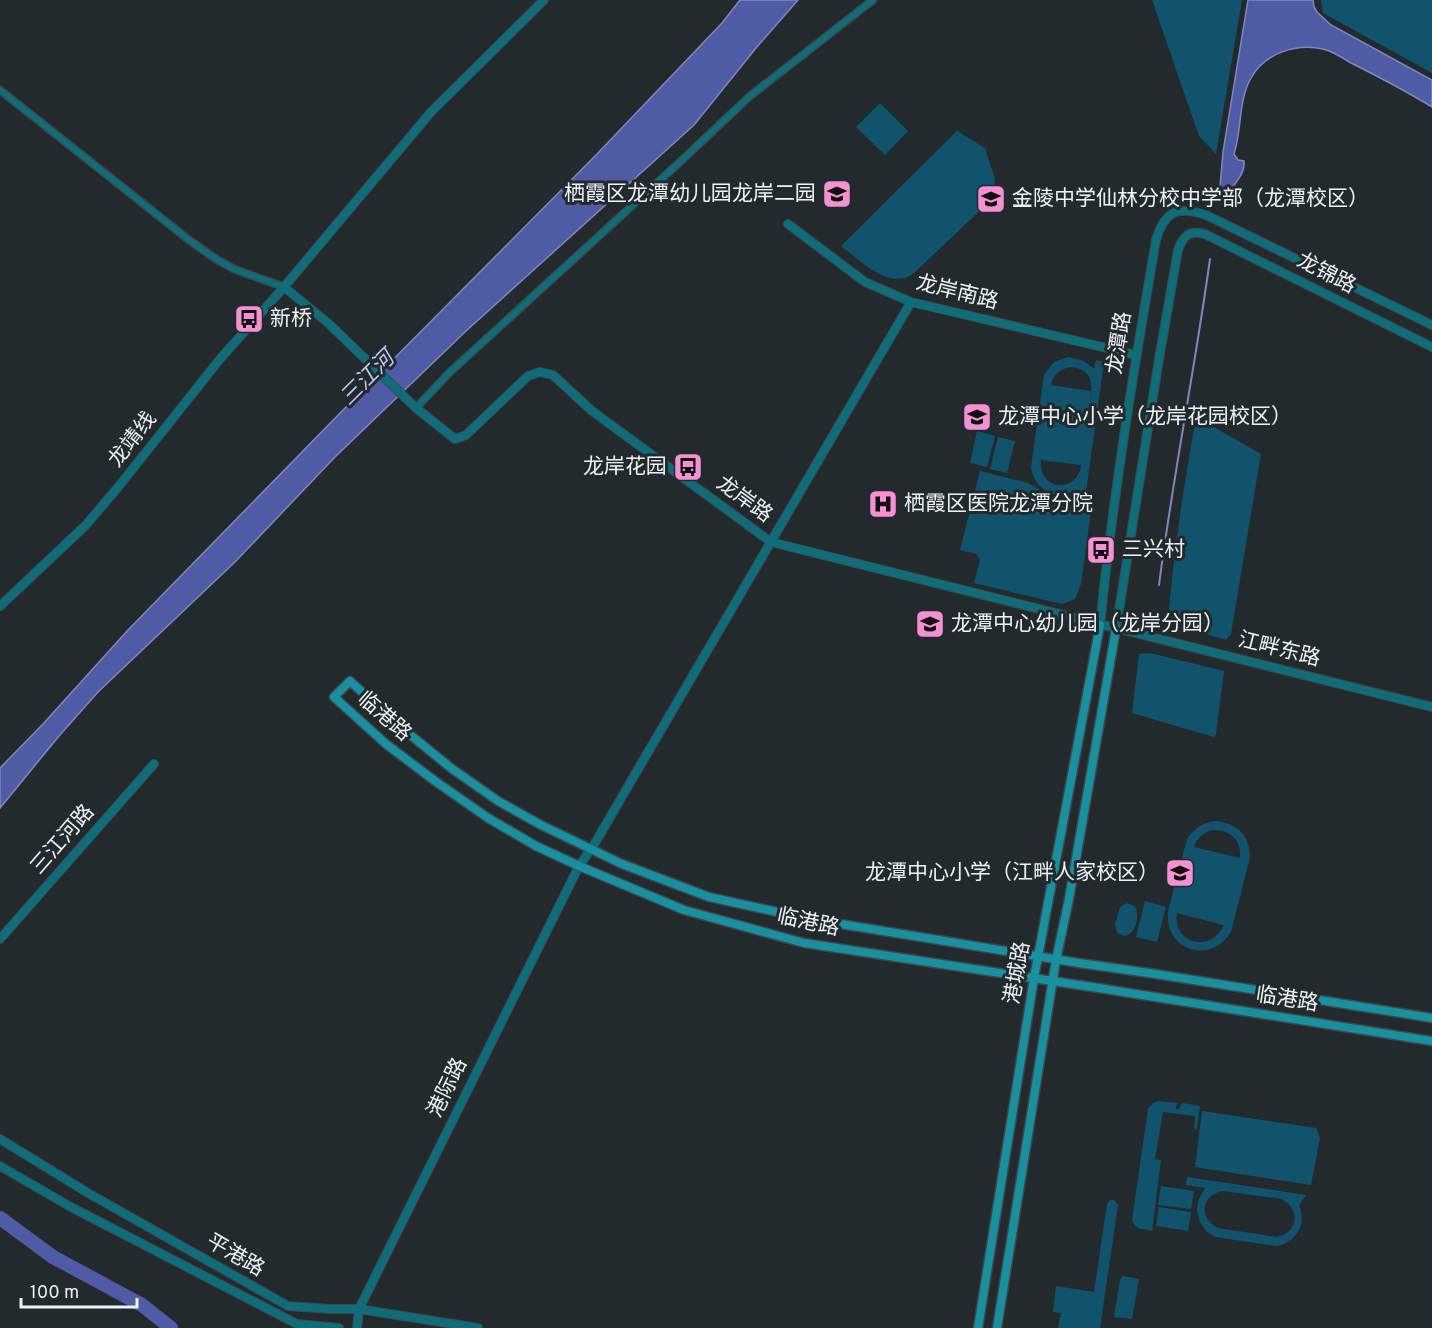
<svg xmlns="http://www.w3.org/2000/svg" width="1432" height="1328" font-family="Overpass,'Noto Sans SC',sans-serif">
  <rect width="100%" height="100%" fill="#232a2e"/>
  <g fill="#11536d" fill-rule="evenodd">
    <path d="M1152,0H1242L1216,154L1199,136Z"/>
    <path d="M1321,0H1432V73L1323,13Z"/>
    <path d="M880,103L908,131L885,155L856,127Z"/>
    <path d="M957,131L985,148L995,179L994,190L990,201L914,273C890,292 860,260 841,246Z"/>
    <path d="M1069,357L1084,361L1094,369L1096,360L1104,362L1084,506L1076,505L1078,489C1058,502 1034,491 1031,467L1044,375L1054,362L1059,360ZM1069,367C1097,368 1092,391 1089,411L1091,391L1051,385C1053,375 1059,370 1069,367ZM1041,460L1081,465C1078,494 1038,491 1041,460Z"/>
    <path d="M1196,417L1261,454L1231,634L1226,640L1168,623C1173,554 1184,485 1196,417Z"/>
    <path d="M977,431L995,436L987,467L970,463Z"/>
    <path d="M998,437L1015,441L1007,473L990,469Z"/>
    <path d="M980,471L1028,483L1072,508L1091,511L1081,584L1075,599L1062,604L974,583L980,560L976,554L960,550Z"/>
    <path d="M1150,653L1224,671L1216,734L1214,737L1132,713L1139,654Z"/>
    <path d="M1217,821C1238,825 1249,834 1250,857L1231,932C1210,966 1164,950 1168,911L1187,839C1194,828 1204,822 1217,821ZM1212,830C1229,829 1242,840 1240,858L1194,847C1197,838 1203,833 1212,830ZM1177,913L1223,925H1224C1211,954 1172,943 1177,913Z"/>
    <path d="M1145,901L1166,907L1157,942L1136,937Z"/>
    <path d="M1127,903L1135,906C1140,916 1136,933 1125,936L1117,933L1115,924L1120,907Z"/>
    <path d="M1159,1101L1177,1103L1176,1109H1179L1181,1105L1183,1103L1200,1106L1197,1129H1194L1195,1116L1163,1112L1155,1159L1161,1160L1152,1231C1143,1229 1135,1230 1132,1220L1148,1109L1153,1103Z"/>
    <path d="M1202,1111L1316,1128L1320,1138L1311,1185L1195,1167Z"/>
    <path d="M1187,1177L1306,1195L1299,1205C1307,1224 1297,1242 1276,1246L1215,1237L1206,1231L1200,1222L1197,1211L1198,1201L1205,1188L1186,1185ZM1223,1191L1282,1199C1301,1210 1298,1233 1277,1237L1218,1228C1198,1218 1201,1195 1223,1191Z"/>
    <path d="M1161,1186L1194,1191L1191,1209L1158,1205Z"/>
    <path d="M1110,1200H1114L1118,1205L1100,1328H1058L1061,1313L1053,1312L1056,1286L1094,1292L1107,1204Z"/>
    <path d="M1159,1207L1191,1212L1188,1231L1156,1226Z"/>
    <path d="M1123,1276L1139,1279L1132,1319L1114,1317L1120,1280Z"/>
  </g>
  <g fill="#505ba6" stroke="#7f88be" stroke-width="1.5">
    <path d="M740,0H798L756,48L694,125L466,331L335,457L236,561L98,692L59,736L0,808V768L43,724L128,630L345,408L597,154L722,23Z"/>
    <path d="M1248,0H1313L1314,7L1317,12L1331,25L1432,80V107C1406,91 1379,77 1351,63C1343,58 1332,51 1323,49C1296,43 1265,53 1251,78C1238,101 1242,130 1234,154L1238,160L1244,161C1245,172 1239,177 1234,186C1231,191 1230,197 1228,202L1219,198L1223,152Z"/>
  </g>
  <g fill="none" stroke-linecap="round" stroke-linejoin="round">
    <path stroke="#7f88be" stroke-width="2" d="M1159,585C1173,476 1195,368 1210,259"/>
    <path stroke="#505ba6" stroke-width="14" d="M0,1218L53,1257L142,1305L171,1328"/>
    <g stroke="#3f464a" stroke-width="9">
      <g id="minor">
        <path d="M0,90L189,240L216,259L234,269L284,287"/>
        <path d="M416,408L449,373L681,161L750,96L873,0"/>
      </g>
    </g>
    <g stroke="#3f464a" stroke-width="10">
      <g id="tertiary">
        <path d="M788,224L865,282L911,302L1136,355"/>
        <path d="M284,287L328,323L416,408L455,439L466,435L528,376L540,372L553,375L592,411L771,542L1432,707"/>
        <path d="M0,606L86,525L119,486L220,359L284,287L431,112L544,0"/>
        <path d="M1100,625C1113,496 1134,368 1156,240C1165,210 1178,206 1206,215L1432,325"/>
        <path d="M1116,629L1159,359L1178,250C1183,236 1189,230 1205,234L1432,347"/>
        <path d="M0,939L154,764"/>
        <path d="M0,1139L88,1193L288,1306L331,1309H359L478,1328"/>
        <path d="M0,1166L69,1206L297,1324L339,1328"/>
        <path d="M357,1328L359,1309L579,866L592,848L911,302"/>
      </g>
    </g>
    <g stroke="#3f464a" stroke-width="11">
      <g id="secondary">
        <path d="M1432,1018L1156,974L1079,963L804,918L709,897L622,864L541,825L498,801L451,768L397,724L350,681L334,697L386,744L435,781L488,818L536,846L579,866L684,910L804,943L1092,987L1432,1041"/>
        <path d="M978,1328L1034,978L1100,625"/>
        <path d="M997,1328L1056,960L1069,899L1116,629"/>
      </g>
    </g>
    <use href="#minor" stroke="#0e6d79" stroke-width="6"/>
    <use href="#tertiary" stroke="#0e6d79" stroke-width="8"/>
    <use href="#secondary" stroke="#19909f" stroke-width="8"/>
  </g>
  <defs>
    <g id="school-square" transform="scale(1.5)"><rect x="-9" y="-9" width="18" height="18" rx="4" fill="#f591d2" stroke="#232a2e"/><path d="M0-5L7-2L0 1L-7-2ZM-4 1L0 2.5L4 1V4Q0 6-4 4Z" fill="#111"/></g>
    <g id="bus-square" transform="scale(1.5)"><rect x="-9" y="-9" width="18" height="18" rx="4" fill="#f591d2" stroke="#232a2e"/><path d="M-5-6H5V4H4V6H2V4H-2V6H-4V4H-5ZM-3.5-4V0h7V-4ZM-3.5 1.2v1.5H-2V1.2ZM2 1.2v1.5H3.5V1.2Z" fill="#111"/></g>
    <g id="hospital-square" transform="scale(1.5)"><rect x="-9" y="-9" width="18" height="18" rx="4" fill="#f591d2" stroke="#232a2e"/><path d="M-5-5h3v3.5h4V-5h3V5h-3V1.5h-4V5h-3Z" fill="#111"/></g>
  </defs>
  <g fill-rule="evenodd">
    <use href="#school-square" x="837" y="194"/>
    <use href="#school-square" x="991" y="199"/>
    <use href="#bus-square" x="249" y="319"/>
    <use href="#school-square" x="977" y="417"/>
    <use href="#bus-square" x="688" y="467"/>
    <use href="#hospital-square" x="883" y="504"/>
    <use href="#bus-square" x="1101" y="550"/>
    <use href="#school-square" x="930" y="624"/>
    <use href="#school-square" x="1180" y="873"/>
  </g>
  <g text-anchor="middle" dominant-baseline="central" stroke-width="6" stroke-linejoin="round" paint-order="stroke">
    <g font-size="21" fill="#edf2f5" stroke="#232a2e" text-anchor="start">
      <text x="816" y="194" text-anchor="end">栖霞区龙潭幼儿园龙岸二园</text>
      <text x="1012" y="199">金陵中学仙林分校中学部（龙潭校区）</text>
      <text x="270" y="319">新桥</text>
      <text x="998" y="417">龙潭中心小学（龙岸花园校区）</text>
      <text x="667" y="467" text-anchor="end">龙岸花园</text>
      <text x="904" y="504">栖霞区医院龙潭分院</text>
      <text x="1122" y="550">三兴村</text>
      <text x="951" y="624">龙潭中心幼儿园（龙岸分园）</text>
      <text x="1159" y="873" text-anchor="end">龙潭中心小学（江畔人家校区）</text>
    </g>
    <g font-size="21" fill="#edf2f5" stroke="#232a2e">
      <text transform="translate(1326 274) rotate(27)">龙锦路</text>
      <text transform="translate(957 293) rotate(14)">龙岸南路</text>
      <text transform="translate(1120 343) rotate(-81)">龙潭路</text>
      <text transform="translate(133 440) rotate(-52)">龙靖线</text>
      <text transform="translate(744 500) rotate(36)">龙岸路</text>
      <text transform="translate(1279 650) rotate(14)">江畔东路</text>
      <text transform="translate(384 717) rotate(41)">临港路</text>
      <text transform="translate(63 840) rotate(-49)">三江河路</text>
      <text transform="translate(808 923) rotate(12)">临港路</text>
      <text transform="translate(1018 973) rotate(-80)">港城路</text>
      <text transform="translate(1287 1000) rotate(9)">临港路</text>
      <text transform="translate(448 1088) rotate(-64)">港际路</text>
      <text transform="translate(235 1256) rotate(30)">平港路</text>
    </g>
    <g font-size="22" font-style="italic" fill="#bfc9f3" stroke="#232a2e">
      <text transform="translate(368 379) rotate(-45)">三江河</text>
    </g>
  </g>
  <path d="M21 1298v9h116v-9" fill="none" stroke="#edf2f5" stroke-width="3"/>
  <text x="30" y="1298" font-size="18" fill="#edf2f5" stroke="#232a2e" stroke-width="4.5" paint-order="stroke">100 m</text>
</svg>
